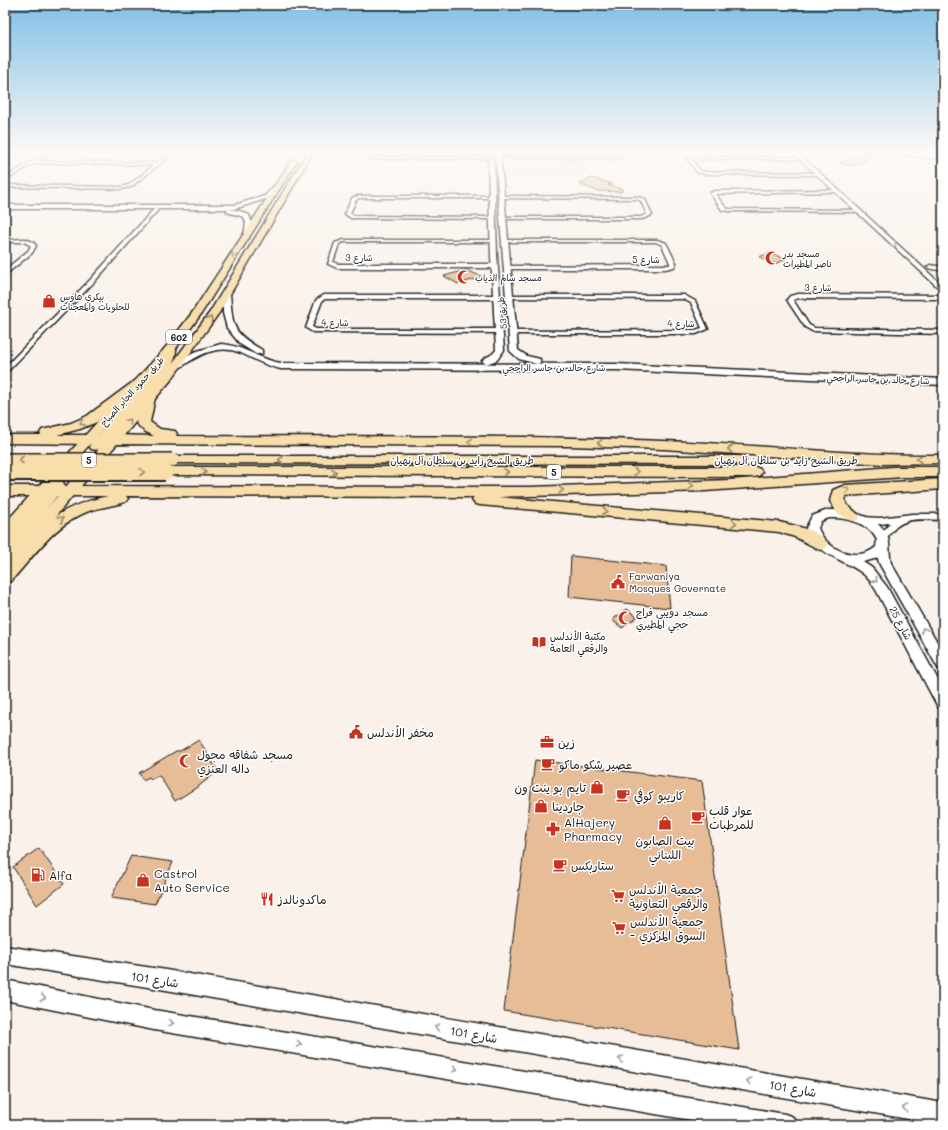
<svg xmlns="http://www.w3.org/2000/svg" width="948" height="1130" font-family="Mali,'Playpen Sans Arabic',sans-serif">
  <rect width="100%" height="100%" fill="#faf2ea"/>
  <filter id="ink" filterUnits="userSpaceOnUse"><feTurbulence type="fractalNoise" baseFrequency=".025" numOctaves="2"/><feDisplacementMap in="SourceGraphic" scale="8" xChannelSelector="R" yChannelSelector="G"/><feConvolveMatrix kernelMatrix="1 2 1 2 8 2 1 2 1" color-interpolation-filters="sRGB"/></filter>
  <g filter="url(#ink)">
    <g fill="#f4e2d1">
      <path d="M5,151H37L5,170Z"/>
      <path d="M510,160H582L588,175H511Z"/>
    </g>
    <g fill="#e6bd96" stroke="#1c1c1c">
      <path d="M867,155L868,159L852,166L839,163Z"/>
      <path d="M592,178L612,184L608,185L622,189V192L597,191L579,184Z"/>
      <path d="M769,253L786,259L775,264L759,257Z"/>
      <path d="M466,270L483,277L458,284L444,276Z"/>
      <path d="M571,556L666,566L670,608L569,597Z"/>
      <path d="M627,609L637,617L622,628L612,620Z"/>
      <path d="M199,740L218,771L199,786L175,801L159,775L151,779L149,777L143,780L139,773L176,751H180Z"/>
      <path d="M535,760L702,781L739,1050L504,1011Z"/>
      <path d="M39,848L64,884L37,905L13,867Z"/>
      <path d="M131,856L173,862L155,904L111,898Z"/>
    </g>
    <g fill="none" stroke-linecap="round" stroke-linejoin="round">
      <g stroke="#1c1c1c" stroke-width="3">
        <g id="minor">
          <path d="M48,151H53L38,161L157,163L171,151H176L131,187L121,189L5,187V185L121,187L129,185L154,165L34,163L5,181V178Z"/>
          <path d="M368,151H372V155L376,157H490L492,158L490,159H376L369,157Z"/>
          <path d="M616,151H620L622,157L613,159L496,157L498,156L613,157L619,155Z"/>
          <path d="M691,157H800L801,159H691L700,171L706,172L818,173L820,174L818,175L706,174L698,173L687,159Z"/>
          <path d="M837,190L838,192L715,194L726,208L729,209L857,210L859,212L729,211L722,210L710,193L715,191Z"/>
          <path d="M358,196H492L494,198H359L356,200L350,213L354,216L492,217L494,218L492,219L351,218L345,214L352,198Z"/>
          <path d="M501,196L637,197L645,199L652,215L642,219H503L501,217H641L647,214L641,201L637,199L499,198Z"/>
          <path d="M154,209L158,210L95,281L7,372L5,373V367L91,279Z"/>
          <path d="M25,239L33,242L36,246L32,253L5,275V270L28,251L31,246L24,242H5V240Z"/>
          <path d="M344,240H493L495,241L493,242H344L339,244L333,262L338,264H495L498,266L495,268H337L328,264L335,243Z"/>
          <path d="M505,240H657L666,243L676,263L674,267L665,269H507L504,267L505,266L665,265H670V263L662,245L656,242H503V241Z"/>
          <path d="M798,294L943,295V299L798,298L793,300L809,325L815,328L943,330V334L812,331L805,327L787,300L790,296Z"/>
          <path d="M324,295H497L500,297L497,299H325L322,301L312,327L316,329H499L502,331L499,333L313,332L306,328L316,300Z"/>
          <path d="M509,295H684L695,301L708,329L696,334H512L509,332L510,331L695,330L702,328L691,303L683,299L507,298V296Z"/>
          <path d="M912,514H943V520C926,520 908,516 895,528C890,532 888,539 882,541L878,538L890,523C881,524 864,526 858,520L862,517L880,518Z"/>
        </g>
      </g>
      <g stroke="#1c1c1c" stroke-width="3">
        <g id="tertiary">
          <path d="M495,151H500L518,350L527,356L540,359V363L537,364L519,359L510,351Z"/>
          <path d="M791,151H796L943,286V292Z"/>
          <path d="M491,159L494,161L497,256L504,350L497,360L486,364L482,361C486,356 491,357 496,350L491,256L488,161Z"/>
          <path d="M281,178L286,179L269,198L234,209H5V205H234L265,196Z"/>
          <path d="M229,209L240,211L249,215L252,223L249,236L244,235L246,223L244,217L227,212V210Z"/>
          <path d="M930,265L943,267V271L928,268L927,267Z"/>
          <path d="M223,292L230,294C233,327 231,332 262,350V354H256L240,344L227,328L223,313Z"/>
          <path d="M221,344C243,345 260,360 281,363L616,364L943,379V385L616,370L281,369C266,366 254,359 241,353C217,343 197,356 178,369L175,370L171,367L194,352Z"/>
          <path d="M828,510C849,510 880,516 888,538C890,544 889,556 891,563L943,652V670L938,668L879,563L878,558L863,562L872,568L887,587L943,689V709L938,707L876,590C872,584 868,577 862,573C842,558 816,555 806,528L812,516ZM829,518C847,517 869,523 877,540L876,547C857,563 826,550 818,528L821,521Z"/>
          <path d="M5,946L160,969L943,1103V1125L160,989L5,964Z"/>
          <path d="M5,980L154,1010L785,1114L793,1117L796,1125H721L154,1030L5,1000Z"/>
        </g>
      </g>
      <g stroke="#1c1c1c" stroke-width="3">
        <path id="secondary" d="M864,151H892L943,155V159Z"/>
      </g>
      <g stroke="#1c1c1c" stroke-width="3">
        <g id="primary">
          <path d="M308,151H314L219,313L171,380L10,570L5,571V556L163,376L210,312Z"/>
          <path d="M292,160L297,161L201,314L174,351L45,494L10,535L5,537V523L166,347L192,313Z"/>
        </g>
      </g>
      <g stroke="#1c1c1c" stroke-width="3">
        <g id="motorway">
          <path d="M170,345L176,349C176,367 160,381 148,394L154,395L155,398L150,422L160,429L175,431L177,434L176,436C338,437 500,434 662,441C756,444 849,456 943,455V463L883,464L664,449L570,446L106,444C101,449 98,451 91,449L89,446L91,444L5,443V435H41L40,433L42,430L71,423L87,416L133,382L137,381L143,385L164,358V349ZM139,389L98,435H57L80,429L97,422ZM141,402L136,423L144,431L154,436L113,435Z"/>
          <path d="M172,456H739L744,457L746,460L744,463L739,464L167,463L165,460L167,457Z"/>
          <path d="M165,467H755L760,469L762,472L760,475L755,477L160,475L158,472L160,469Z"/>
          <path d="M893,467H943V477H903L705,491L498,497L779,522C794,526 819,529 828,544L826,548L820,550L795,537L779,532L480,505L475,504L472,500L474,497L126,496L128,499L125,502C113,506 101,507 89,511C54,524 35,555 11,581L5,583V566C39,527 55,507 108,496H57L11,554L5,556V539L41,496H5V486H49C53,481 56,480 63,482L65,486L530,487L730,480Z"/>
          <path d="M943,479V489L845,496L846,504L860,516L858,520L852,521L837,513L830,501L833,490L845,485Z"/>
        </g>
      </g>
      <use href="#minor" fill="#fff" fill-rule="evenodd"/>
      <use href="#tertiary" fill="#fff" fill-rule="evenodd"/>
      <use href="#secondary" fill="#fff" fill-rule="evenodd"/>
      <use href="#primary" fill="#f8deab" fill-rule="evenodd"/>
      <use href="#motorway" fill="#f8deab" fill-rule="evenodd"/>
      <g stroke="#1c1c1c" stroke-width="16" stroke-linecap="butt">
        <path id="motorway-bridge-far1" d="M5,460H172"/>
      </g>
      <g stroke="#1c1c1c" stroke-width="20" stroke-linecap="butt">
        <path id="motorway-bridge" d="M5,472H165"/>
      </g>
      <use href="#motorway-bridge-far1" stroke="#f8deab" stroke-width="13"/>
      <use href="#motorway-bridge" stroke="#f8deab" stroke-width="16"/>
    </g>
    <defs><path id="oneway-chevron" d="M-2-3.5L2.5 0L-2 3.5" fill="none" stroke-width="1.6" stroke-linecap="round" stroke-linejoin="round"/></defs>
    <g stroke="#999">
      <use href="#oneway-chevron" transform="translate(894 245) rotate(43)"/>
      <use href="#oneway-chevron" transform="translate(875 580) rotate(49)"/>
      <use href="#oneway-chevron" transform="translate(924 630) rotate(-120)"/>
      <use href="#oneway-chevron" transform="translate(43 998) rotate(11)"/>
      <use href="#oneway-chevron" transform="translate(171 1023) rotate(9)"/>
      <use href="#oneway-chevron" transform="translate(437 1027) rotate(-170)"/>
      <use href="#oneway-chevron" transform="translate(299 1044) rotate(9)"/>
      <use href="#oneway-chevron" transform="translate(621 1059) rotate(-170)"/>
      <use href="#oneway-chevron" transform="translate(455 1069) rotate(9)"/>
      <use href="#oneway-chevron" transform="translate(749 1081) rotate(-170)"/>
      <use href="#oneway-chevron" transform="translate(905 1108) rotate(-170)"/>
    </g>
    <g stroke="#95876b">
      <use href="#oneway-chevron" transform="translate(234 255) rotate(123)"/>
      <use href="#oneway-chevron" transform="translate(210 319) rotate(-54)"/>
      <use href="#oneway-chevron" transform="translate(129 421) rotate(-49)"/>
      <use href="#oneway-chevron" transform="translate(82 423) rotate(156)"/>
      <use href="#oneway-chevron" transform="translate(470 442) rotate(-179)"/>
      <use href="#oneway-chevron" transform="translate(600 443) rotate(-179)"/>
      <use href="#oneway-chevron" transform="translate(730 449) rotate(-176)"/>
      <use href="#oneway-chevron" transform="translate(919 459) rotate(180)"/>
      <use href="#oneway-chevron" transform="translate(21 460) rotate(-180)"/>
      <use href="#oneway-chevron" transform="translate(281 460) rotate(-180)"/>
      <use href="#oneway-chevron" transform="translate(142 472)"/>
      <use href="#oneway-chevron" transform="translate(204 472)"/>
      <use href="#oneway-chevron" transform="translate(334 472)"/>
      <use href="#oneway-chevron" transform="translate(506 472)"/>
      <use href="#oneway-chevron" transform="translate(636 472)"/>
      <use href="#oneway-chevron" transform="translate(691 486) rotate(-2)"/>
      <use href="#oneway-chevron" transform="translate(561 490) rotate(-1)"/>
      <use href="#oneway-chevron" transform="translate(847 490) rotate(-14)"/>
      <use href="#oneway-chevron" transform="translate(605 511) rotate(5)"/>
      <use href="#oneway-chevron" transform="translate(61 519) rotate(-36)"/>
      <use href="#oneway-chevron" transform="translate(734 523) rotate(5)"/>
    </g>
  </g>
  <linearGradient id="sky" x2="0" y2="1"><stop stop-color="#80c0e7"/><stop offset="0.49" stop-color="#fdf9f6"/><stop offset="1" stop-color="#fdf9f6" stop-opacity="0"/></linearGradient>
  <rect width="948" height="310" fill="url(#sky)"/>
  <defs>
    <g id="mosque-bare" transform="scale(1.08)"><path d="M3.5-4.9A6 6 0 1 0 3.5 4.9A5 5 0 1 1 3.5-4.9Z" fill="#c8321e" stroke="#fff" stroke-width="2.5" paint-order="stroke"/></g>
    <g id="shop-bare" transform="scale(1.08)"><path d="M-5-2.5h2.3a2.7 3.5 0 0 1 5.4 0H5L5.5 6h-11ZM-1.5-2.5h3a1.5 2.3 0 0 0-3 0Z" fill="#c8321e" stroke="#fff" stroke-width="2.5" paint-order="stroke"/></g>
    <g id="civic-bare" transform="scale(1.08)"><path d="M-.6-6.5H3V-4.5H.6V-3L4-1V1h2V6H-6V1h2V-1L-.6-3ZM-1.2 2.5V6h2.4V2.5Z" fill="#c8321e" stroke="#fff" stroke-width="2.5" paint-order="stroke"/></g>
    <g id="library-bare" transform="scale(1.08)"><path d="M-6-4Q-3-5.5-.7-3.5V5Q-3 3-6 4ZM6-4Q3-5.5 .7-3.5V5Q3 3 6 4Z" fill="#c8321e" stroke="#fff" stroke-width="2.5" paint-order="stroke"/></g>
    <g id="office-bare" transform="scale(1.08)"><path d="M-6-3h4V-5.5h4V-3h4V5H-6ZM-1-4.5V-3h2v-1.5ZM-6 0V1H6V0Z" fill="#c8321e" stroke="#fff" stroke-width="2.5" paint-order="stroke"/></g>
    <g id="cafe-bare" transform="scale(1.08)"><path d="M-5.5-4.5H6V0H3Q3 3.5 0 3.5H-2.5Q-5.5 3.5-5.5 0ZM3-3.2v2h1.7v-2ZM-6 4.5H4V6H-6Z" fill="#c8321e" stroke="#fff" stroke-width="2.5" paint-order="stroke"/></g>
    <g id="pharmacy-bare" transform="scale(1.08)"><path d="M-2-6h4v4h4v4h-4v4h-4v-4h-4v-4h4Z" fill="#c8321e" stroke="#fff" stroke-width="2.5" paint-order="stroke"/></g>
    <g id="fuel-bare" transform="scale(1.08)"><path d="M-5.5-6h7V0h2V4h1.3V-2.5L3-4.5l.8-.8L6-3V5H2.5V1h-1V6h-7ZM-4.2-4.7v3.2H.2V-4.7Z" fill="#c8321e" stroke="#fff" stroke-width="2.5" paint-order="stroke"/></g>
    <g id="supermarket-bare" transform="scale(1.08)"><path d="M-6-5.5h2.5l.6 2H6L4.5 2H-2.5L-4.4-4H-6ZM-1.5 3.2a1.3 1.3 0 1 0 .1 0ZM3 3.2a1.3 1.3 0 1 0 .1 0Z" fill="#c8321e" stroke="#fff" stroke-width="2.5" paint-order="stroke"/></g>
    <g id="restaurant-bare" transform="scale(1.08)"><path d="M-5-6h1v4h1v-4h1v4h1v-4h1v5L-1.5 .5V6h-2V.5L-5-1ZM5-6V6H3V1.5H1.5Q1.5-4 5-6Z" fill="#c8321e" stroke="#fff" stroke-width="2.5" paint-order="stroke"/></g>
  </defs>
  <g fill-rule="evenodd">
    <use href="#mosque-bare" x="772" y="258"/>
    <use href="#mosque-bare" x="464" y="277"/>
    <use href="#shop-bare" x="49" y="301"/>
    <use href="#civic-bare" x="618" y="582"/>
    <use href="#mosque-bare" x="625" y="618"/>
    <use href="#library-bare" x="539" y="642"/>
    <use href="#civic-bare" x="356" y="732"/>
    <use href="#office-bare" x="547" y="742"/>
    <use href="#mosque-bare" x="186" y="761"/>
    <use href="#cafe-bare" x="548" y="764"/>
    <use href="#shop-bare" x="597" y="787"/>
    <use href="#cafe-bare" x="623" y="795"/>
    <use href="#shop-bare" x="541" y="806"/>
    <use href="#cafe-bare" x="698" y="817"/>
    <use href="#shop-bare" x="665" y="823"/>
    <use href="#pharmacy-bare" x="553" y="829"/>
    <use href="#cafe-bare" x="560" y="865"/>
    <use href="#fuel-bare" x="38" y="875"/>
    <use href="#shop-bare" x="143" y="880"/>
    <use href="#supermarket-bare" x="618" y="896"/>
    <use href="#restaurant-bare" x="267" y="899"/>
    <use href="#supermarket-bare" x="619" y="928"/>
  </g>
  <g text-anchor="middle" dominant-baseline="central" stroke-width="3" stroke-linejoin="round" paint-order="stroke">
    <g font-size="9" fill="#1c1c1c" stroke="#fff" text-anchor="start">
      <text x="783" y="253">مسجد بدر<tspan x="783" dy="10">ناصر المطيرات</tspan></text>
      <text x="475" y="277">مسجد سالم الذياب</text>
      <text x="60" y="296">بيكري هاوس<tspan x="60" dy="10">للحلويات والمعجنات</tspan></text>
    </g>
    <g font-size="9" fill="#1c1c1c" stroke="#fff">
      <text x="359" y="257">شارع 3</text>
      <text x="646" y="259">شارع 5</text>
      <text x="818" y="287">شارع 3</text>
      <text transform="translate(502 313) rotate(-95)">طريق 53</text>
      <text x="335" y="322">شارع 4</text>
      <text x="681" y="323">شارع 4</text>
      <text x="554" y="367">شارع خالد بن جاسر الراجحي</text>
      <text transform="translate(878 379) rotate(2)">شارع خالد بن جاسر الراجحي</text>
      <text transform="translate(132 391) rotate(-48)">طريق حمود الجابر الصباح</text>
    </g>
    <g fill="#fff" stroke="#606060" stroke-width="1">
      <rect x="166" y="330" width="26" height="14" rx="3"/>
      <rect x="82" y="453" width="14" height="14" rx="3"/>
      <rect x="547" y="465" width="14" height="14" rx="3"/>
    </g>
    <g font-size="9" font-weight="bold" fill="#1c1c1c">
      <text x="179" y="337">602</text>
      <text x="89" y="460">5</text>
      <text x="554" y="472">5</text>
    </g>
    <g font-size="10" fill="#1c1c1c" stroke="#fff">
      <text x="462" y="460">طريق الشيخ زايد بن سلطان آل نهيان</text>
      <text x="786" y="460">طريق الشيخ زايد بن سلطان آل نهيان</text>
      <text transform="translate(901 623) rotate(62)">شارع 25</text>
    </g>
    <g font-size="10" fill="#1c1c1c" stroke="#fff" text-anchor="start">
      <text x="629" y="576">Farwaniya<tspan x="629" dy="12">Mosques Governate</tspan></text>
      <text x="636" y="612">مسجد دويبي فراج<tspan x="636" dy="12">حجي المطيري</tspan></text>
      <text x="550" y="636">مكتبة الأندلس<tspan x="550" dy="12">والرقعي العامة</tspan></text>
    </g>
    <g font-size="12" fill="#1c1c1c" stroke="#fff" text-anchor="start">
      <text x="367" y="732">مخفر الأندلس</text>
      <text x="558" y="742">زين</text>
      <text x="197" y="754">مسجد شفاقه مجول<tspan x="197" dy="14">داله العنزي</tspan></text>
      <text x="559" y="764">عصير شكو ماكو</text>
      <text x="586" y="787" text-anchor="end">تايم بو ينت ون</text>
      <text x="634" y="795">كاريبو كوفي</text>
      <text x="552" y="806">جاردينا</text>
      <text x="709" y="810">عوار قلب<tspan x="709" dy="14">للمرطبات</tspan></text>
      <text x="564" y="822">AlHajery<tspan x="564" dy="14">Pharmacy</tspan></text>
      <text x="665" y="840" text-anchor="middle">بيت الصابون<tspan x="665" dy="14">اللبناني</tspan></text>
      <text x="571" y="865">ستاربكس</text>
      <text x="154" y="873">Castrol<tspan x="154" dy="14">Auto Service</tspan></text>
      <text x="49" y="875">Alfa</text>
      <text x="629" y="889">جمعية الأندلس<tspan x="629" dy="14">والرقعي التعاونية</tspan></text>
      <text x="278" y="899">ماكدونالدز</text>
      <text x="630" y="921">جمعية الأندلس<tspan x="630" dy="14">- السوق المركزي</tspan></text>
    </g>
    <g font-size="12" fill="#1c1c1c" stroke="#fff">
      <text transform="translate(155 979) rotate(9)">شارع 101</text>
      <text transform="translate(474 1034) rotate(10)">شارع 101</text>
      <text transform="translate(793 1088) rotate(10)">شارع 101</text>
    </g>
  </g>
  <rect width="948" height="1130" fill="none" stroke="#fff" stroke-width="20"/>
  <rect x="10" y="10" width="928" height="1110" fill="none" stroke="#1c1c1c" stroke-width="1.5" filter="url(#ink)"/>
</svg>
